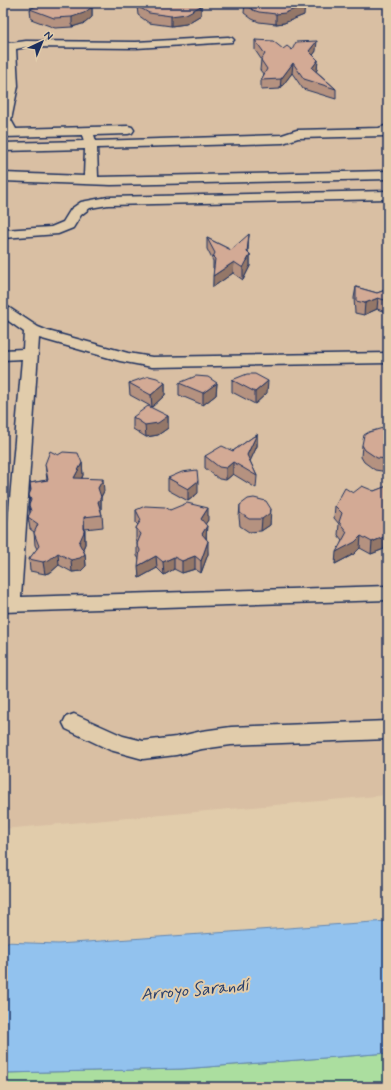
<svg xmlns="http://www.w3.org/2000/svg" width="391" height="1090" font-family="Mynerve,sans-serif">
  <rect width="100%" height="100%" fill="#e1ccab"/>
  <filter id="ink" filterUnits="userSpaceOnUse"><feTurbulence type="fractalNoise" baseFrequency=".025" numOctaves="2"/><feDisplacementMap in="SourceGraphic" scale="8" xChannelSelector="R" yChannelSelector="G"/><feConvolveMatrix kernelMatrix="1 2 1 2 8 2 1 2 1" color-interpolation-filters="sRGB"/></filter>
  <g filter="url(#ink)">
    <path fill="#d9bfa3" d="M3,3H388V795L3,829Z"/>
    <path fill="#abde9f" stroke="#63867e" d="M388,1053V1087H3V1073L182,1069Z"/>
    <path fill="#92c2ee" stroke="#6287b4" d="M388,921V1053L182,1069L3,1073V942L58,944Z"/>
    <g fill="none" stroke-linecap="round" stroke-linejoin="round">
      <g stroke="#1b2f5e" stroke-width="3">
        <g id="minor">
          <path d="M228,37L232,38L234,40L232,42L136,48L26,47L16,49L18,86L11,120L16,129L128,126L132,127L134,130L132,133L128,134L94,135L96,141L282,135L297,130L379,128L388,125V135L384,136L298,138L283,143L97,148L98,177L388,171V179L111,185L3,181V173L84,176L85,149L3,151V143L84,141L82,135L3,137V100L6,86L5,50L3,48V41L11,43L26,41L136,42Z"/>
          <path d="M388,191V199L108,205L90,208L81,215L73,228L58,234L3,238V230L51,227L63,222L71,209L81,202L108,197Z"/>
          <path d="M3,305L8,307L38,327L48,331L128,353L152,357L388,353V363L152,367L120,361L39,338L21,597L388,586V600L3,612V581L22,359L3,360V350L23,349L24,332L3,317Z"/>
          <path d="M74,714L123,736L143,741L176,737L202,731L231,727L388,721V739L231,745L202,749L176,755L143,759L110,750L66,729L63,723L66,717Z"/>
        </g>
      </g>
      <use href="#minor" fill="#e1ccab" fill-rule="evenodd"/>
    </g>
    <g fill="#b59280" stroke="#1b2f5e">
      <path d="M245,3L304,15L284,23L276,24L259,22L252,19L244,13Z"/>
      <path d="M137,6H201V15L186,24L171,26L149,23L138,15Z"/>
      <path d="M92,7V17L85,23L72,27L55,28L31,19L30,9Z"/>
      <path d="M255,40L283,49L292,50L316,51L313,55L318,60L317,70L316,71L336,89V99L303,89L292,73L280,89L261,90V80L264,75L260,70L261,60V59L255,50Z"/>
      <path d="M207,238L231,250L248,246V252L250,255V266L243,280L233,273L213,287L214,269L213,268V261L207,249Z"/>
      <path d="M356,287L377,293L388,289V313L377,309L364,315L355,313L354,298Z"/>
      <path d="M232,380L267,393L255,404L232,392Z"/>
      <path d="M129,383H165V395L152,407L130,395Z"/>
      <path d="M179,383H217L216,395L203,405L179,395Z"/>
      <path d="M168,416V428L158,435L146,437L133,429V417Z"/>
      <path d="M388,429V472L375,470L364,462L361,457L362,445Z"/>
      <path d="M257,434V446L250,461L257,476L256,488L233,474L226,480L219,479L205,468V456L233,451Z"/>
      <path d="M82,463L83,475L82,478L104,491L101,497V511L102,515L103,527L85,529V544L83,549L85,554L86,566L81,571L72,572L59,565L51,572L45,574L30,571L29,559L37,549L35,545L34,532L30,529L28,517L30,514L29,505L30,503L29,495L31,492L30,483L47,480L45,464Z"/>
      <path d="M168,478L198,493L188,501L168,490Z"/>
      <path d="M388,486V550L384,549L371,554L360,548L354,554L335,564L342,540L338,535L339,524L334,518L335,506L353,493L374,491Z"/>
      <path d="M240,505L270,521V525L261,531L249,532L240,526L239,517Z"/>
      <path d="M136,510H170L208,520L205,524L208,554L201,573L195,569L182,573L174,569L164,575L157,568L139,578V559L137,556V542L136,540V528L138,525L136,523Z"/>
    </g>
    <g fill="#947768" stroke="#1b2f5e">
      <path d="M305,5L304,15L284,23L276,24V14Z"/>
      <path d="M201,6V15L186,24L171,26V16Z"/>
      <path d="M92,7V17L85,23L72,27V17Z"/>
      <path d="M317,41L316,51L309,61V51Z"/>
      <path d="M318,60L317,70L311,78L312,68Z"/>
      <path d="M293,63L292,73L280,89L281,79Z"/>
      <path d="M249,234L247,261L250,255V266L243,280V268L247,252Z"/>
      <path d="M234,262L233,273L213,287V276Z"/>
      <path d="M378,298L377,309L364,315L365,303Z"/>
      <path d="M268,381L267,393L255,404V392Z"/>
      <path d="M165,383V395L152,407L151,395Z"/>
      <path d="M217,383L216,395L203,405V393Z"/>
      <path d="M168,416V428L158,435L146,437L145,425Z"/>
      <path d="M257,434V446L247,468V455Z"/>
      <path d="M233,462V474L226,480V468Z"/>
      <path d="M82,463L83,475L76,490L74,478Z"/>
      <path d="M103,479L104,491L101,497V509L99,514L98,488Z"/>
      <path d="M198,481V493L188,501V489Z"/>
      <path d="M208,508V520L201,531V519Z"/>
      <path d="M271,509L270,525L261,531L262,519Z"/>
      <path d="M84,517L85,544L80,555L79,543Z"/>
      <path d="M207,526L206,538L202,546V534Z"/>
      <path d="M361,536L360,548L354,554L335,564L336,552Z"/>
      <path d="M386,536L384,549L371,554L372,542Z"/>
      <path d="M208,541V554L201,573V561Z"/>
      <path d="M58,553L59,565L51,572L45,574L43,562Z"/>
      <path d="M85,554L86,566L81,571L72,572L71,560Z"/>
      <path d="M156,556L157,568L139,578L138,566Z"/>
      <path d="M195,556V569L182,573V561Z"/>
      <path d="M174,557V569L164,575L163,562Z"/>
    </g>
    <g fill="#d3aa95" stroke="#1b2f5e">
      <path d="M42,3H86L92,7L84,13L72,17L54,18L30,9Z"/>
      <path d="M143,3H195L201,6L186,14L171,16L149,13L137,6Z"/>
      <path d="M245,3H301L305,5L285,13L276,14L259,12L253,10Z"/>
      <path d="M255,40L273,41L283,49L287,46L292,50L296,42L317,41L309,51L318,60L312,68L336,89L304,79L293,63L281,79L261,80L267,69L261,60L265,54Z"/>
      <path d="M249,234L247,252L250,255L243,268L234,262L213,276L215,259L213,257L215,253L207,238L231,250Z"/>
      <path d="M356,287L377,293L388,289V301L378,298L365,303L356,301Z"/>
      <path d="M247,374H255L268,381L255,392L232,380Z"/>
      <path d="M149,376L157,378L165,383L151,395L129,383Z"/>
      <path d="M196,376L208,377L217,383L203,393L179,383Z"/>
      <path d="M148,406L168,416L158,423L145,425L133,417Z"/>
      <path d="M383,428L388,429V459L377,458L365,450L362,445L364,435L369,432Z"/>
      <path d="M257,434L247,455L257,476L233,462L226,468L219,467L205,456L222,446L233,451Z"/>
      <path d="M50,451L58,455L63,452L78,453L82,463L74,478L103,479L98,488L101,497L98,502L102,515L84,517V532L79,543L85,554L80,558L71,560L58,553L49,560L43,562L29,559L39,546L34,533L38,524L28,517L31,511L29,505L31,500L29,495L31,490L30,483L48,480L45,464Z"/>
      <path d="M197,470L198,481L188,489L168,478L182,472Z"/>
      <path d="M362,486L374,491L387,486H388V537L386,536L372,542L361,536L355,542L336,552L347,532L339,522L342,513L335,506L345,488L353,493Z"/>
      <path d="M254,498L266,501L271,509L270,513L262,519H249L240,513V505L248,499Z"/>
      <path d="M187,503L208,508L201,519L207,526L202,534L208,541L201,561L195,556L182,561L174,557L163,562L156,556L138,566L140,550L137,544L141,534L136,528L141,520L136,510L145,506L165,507L170,510Z"/>
    </g>
  </g>
  <g text-anchor="middle" dominant-baseline="central" stroke-width="4" stroke-linejoin="round" paint-order="stroke">
    <g font-size="17" font-style="italic" fill="#273e6c" stroke="#e1ccab">
      <text transform="translate(195 990) rotate(-5)">Arroyo Sarandí</text>
    </g>
  </g>
  <rect width="391" height="1090" fill="none" stroke="#e1ccab" stroke-width="16"/>
  <rect x="8" y="8" width="375" height="1074" fill="none" stroke="#1b2f5e" stroke-width="1.5" filter="url(#ink)"/>
  <g transform="translate(42 42) rotate(44)" stroke="#e1ccab" stroke-width="3" paint-order="stroke">
  <path d="M0-3L7 15L0 10L-7 15Z" fill="#1b2f5e"/>
  <text y="-6" font-size="11" font-weight="bold" text-anchor="middle" fill="#1b2f5e">N</text>
  </g>
</svg>
